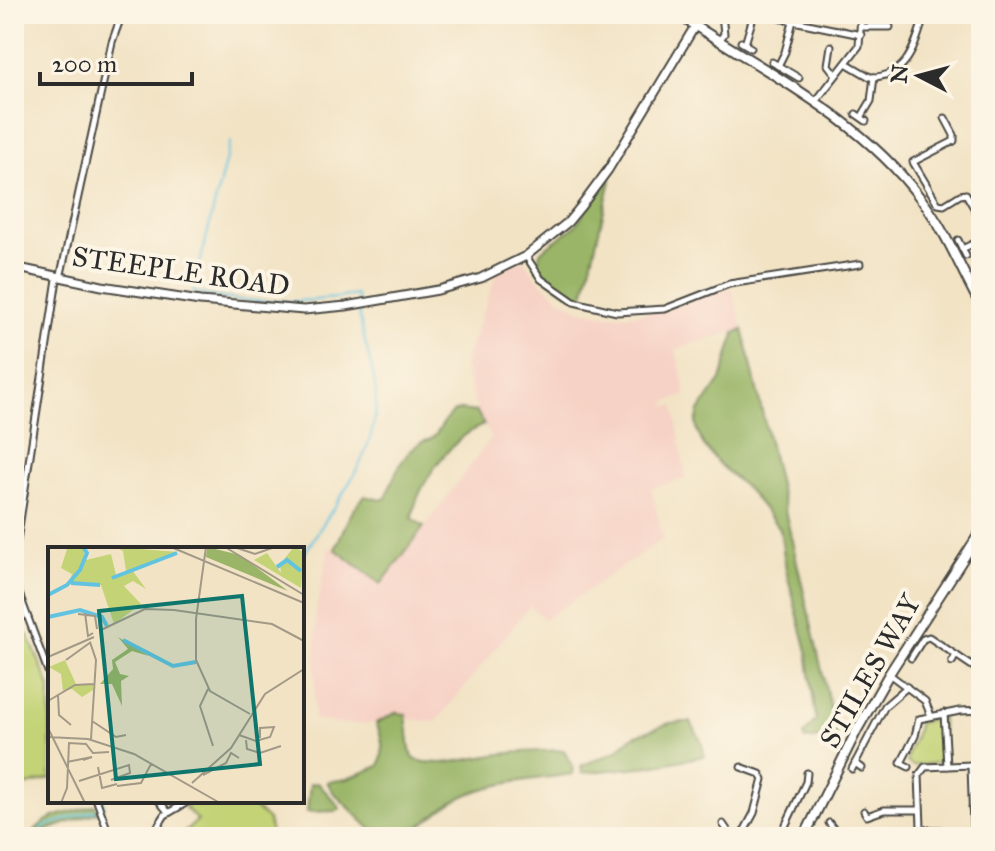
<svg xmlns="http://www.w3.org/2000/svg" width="995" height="851" font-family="'IM FELL Great Primer',serif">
  <rect width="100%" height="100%" fill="#fcf5e5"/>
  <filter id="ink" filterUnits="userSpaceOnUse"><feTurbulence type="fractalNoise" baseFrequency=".0125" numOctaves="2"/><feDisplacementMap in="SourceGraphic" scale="16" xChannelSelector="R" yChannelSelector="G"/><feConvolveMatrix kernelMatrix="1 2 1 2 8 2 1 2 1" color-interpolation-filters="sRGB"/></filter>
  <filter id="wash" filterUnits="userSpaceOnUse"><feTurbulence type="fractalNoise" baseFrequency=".006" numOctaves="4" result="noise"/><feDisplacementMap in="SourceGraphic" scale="32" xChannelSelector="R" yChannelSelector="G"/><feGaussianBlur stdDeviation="1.8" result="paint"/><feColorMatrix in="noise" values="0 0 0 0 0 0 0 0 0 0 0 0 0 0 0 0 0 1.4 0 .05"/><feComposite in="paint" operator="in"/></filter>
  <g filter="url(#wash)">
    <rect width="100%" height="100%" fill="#f2e3c5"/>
    <path fill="#f6d1c5" d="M523,260L542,284L561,299L579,309L604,315H627L665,310L732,287L743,329L676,349L686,395L666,402L667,407L674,405L686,479L651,488L663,539L545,619L530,606L436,722L408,719L397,712L376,723L343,724L314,720L316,611L329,547L334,548L382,584L491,438L477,412L464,364L497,273Z"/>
    <g fill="#c3d376" stroke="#777f50" stroke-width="2">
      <path d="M28,635L50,687V779L14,789V639Z"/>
      <path d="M942,718L943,762L913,766L907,762C907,747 918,739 918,723Z"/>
      <path d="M195,801H213L217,805L221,801H247L268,820L272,837H179L198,820L185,808Z"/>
    </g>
    <g fill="#9ab567" stroke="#627049" stroke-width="2">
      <path d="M609,180H611L583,299C565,293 529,273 541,251L574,227Z"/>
      <path d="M743,329L837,736L805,740L804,735L816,719L807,651L786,570L780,529L748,490L719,464L704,446L698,433L696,423L699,411L721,380L735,333Z"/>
      <path d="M459,410L477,412L484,425C453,435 416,486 412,518L424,527L381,584L335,549C343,531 350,510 365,496L381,500L386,498C392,479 402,454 420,443C426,439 427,442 432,438C443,429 444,414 459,410Z"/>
      <path d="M397,712L406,715L410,750L414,759C441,769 474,757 501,754C522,751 543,751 564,750L572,765L573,774C540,779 492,782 462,797C446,805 430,818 416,829L418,837H379L333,792L327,782L347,779L379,766C385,752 382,736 376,723Z"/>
      <path d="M683,722H691L701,741L705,756L651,766L582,773L581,766L615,752L634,736L670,723Z"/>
      <path d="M318,783L338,805L340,809L337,811L307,812L310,784Z"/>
      <path d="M95,805L98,812L42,832L39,837H30C48,810 69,816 95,805Z"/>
    </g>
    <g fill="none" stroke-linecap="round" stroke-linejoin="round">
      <g stroke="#62c3e1" stroke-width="2">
        <path d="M230,142L193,292C239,305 309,303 357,295L358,302"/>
        <path d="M15,513L24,462"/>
        <path d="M14,522V519"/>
        <path d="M302,558C332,503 384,453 375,386C371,360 362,335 358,308"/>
        <path d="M38,638L50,669"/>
        <path d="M103,801L105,805"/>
        <path d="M34,837L42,827L96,810"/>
      </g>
    </g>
  </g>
  <g filter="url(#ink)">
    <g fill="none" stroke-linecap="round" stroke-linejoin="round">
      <g stroke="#494742" stroke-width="9">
        <g id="minor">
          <path d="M779,18L861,35"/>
          <path d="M861,27H890"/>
          <path d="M719,41L724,34L722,14"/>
          <path d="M741,42L751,48"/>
          <path d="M745,44L754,14"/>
          <path d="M831,46L828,65L836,75"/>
          <path d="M772,62L799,78"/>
          <path d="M846,63L870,77C909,78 915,44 925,14"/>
          <path d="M778,66L785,52L793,21"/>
          <path d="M816,101L859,46L861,14"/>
          <path d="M856,114L866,121"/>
          <path d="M862,116L871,101L874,77"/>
          <path d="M945,118L954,135V141L913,162L938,204L944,205L960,195L966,194L981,220"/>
          <path d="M958,240L966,256"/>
          <path d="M962,249L981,240"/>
          <path d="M526,256L541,279L574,302L617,312L665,309L729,284L860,264"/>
          <path d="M14,560L57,279L61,274L112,42L122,14"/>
          <path d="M14,580L50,677"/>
          <path d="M911,658L923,639L929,637L981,672"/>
          <path d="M952,662L956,655"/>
          <path d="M889,674L925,701L931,716"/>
          <path d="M944,713L947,766"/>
          <path d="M855,763L862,768"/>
          <path d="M909,767L901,763L915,736L919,719L960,711L981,710"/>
          <path d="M852,769L885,706L907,687"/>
          <path d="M97,801L110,837"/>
          <path d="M159,801L168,812"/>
          <path d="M972,808H981"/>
          <path d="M864,811L867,816L884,810H920"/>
          <path d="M829,823L836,832L849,837"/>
          <path d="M723,824L732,837"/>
          <path d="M151,837L165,815L189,801"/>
          <path d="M741,837L754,813L763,779L760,774L741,767"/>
          <path d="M780,837L806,782L807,773"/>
          <path d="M945,837L941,830H925L921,827L919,775L925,767L971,765L973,828L981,832"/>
        </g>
      </g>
      <g stroke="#494742" stroke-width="11">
        <path id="tertiary" d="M14,267L102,286L200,301L304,310L346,306L438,290L481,278L526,256L568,222L582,205L608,170L695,26"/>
      </g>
      <g stroke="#494742" stroke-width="12">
        <g id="secondary">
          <path d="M677,14C763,71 858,115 921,199C946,231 961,270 981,306"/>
          <path d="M804,837L857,730L889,674L981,531"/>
        </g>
      </g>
      <use href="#minor" stroke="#fff" stroke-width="5"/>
      <use href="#tertiary" stroke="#fff" stroke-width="7"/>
      <use href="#secondary" stroke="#fff" stroke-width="8"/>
    </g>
  </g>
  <g text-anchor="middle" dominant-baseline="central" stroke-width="8" stroke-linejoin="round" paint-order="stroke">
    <g font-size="28" fill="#2b2b2b" stroke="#fcf5e5">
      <text transform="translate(181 271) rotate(8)">STEEPLE ROAD</text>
      <text transform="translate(870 671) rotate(-60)">STILES WAY</text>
    </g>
  </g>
  <g transform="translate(48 547)">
    <rect width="256" height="256" fill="#f2e3c5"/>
    <path d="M27,0H35L38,13L63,7L68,28L78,24L75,4L67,0L130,5L84,23L98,42L85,34L76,39L93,57L66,77L53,38L21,36L24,27L13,21L19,2ZM246,0L256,5L253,41L206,13L219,6L233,26L232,17ZM17,113L28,137H45V143L34,150L24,142L15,144L13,127L1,120Z" fill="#c3d376"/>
    <path d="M159,0L192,8L240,44L158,10ZM70,90L101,109L84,104L67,115L72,127L81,129L73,134L74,159L64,137H52L65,122L64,113L80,102Z" fill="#9ab567"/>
    <path fill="none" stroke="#62c3e1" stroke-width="4" d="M229,20L239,13L253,24M64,31L129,6M23,36L52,38M0,48L19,38L32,23L39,6L35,0M0,70L32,63L54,70L59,79M75,93L125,119L148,115"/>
    <path fill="none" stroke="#a29987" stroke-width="2" d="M123,0L256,56M158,0L148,72V113L162,144L202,167M177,0L256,48M186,0L207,7L227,0M37,66L40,89L45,86M30,67L47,69L49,82M53,83L97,62L126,63L224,77L256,94M42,95L48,113L43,192M0,110L46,90M18,113L43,95M160,142L152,159L165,199M10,148L11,168L23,178M0,154L27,138L46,137M44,174L68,190L78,188M0,181L37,256M191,188L208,194L222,190L226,180L212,181V191M0,190L40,192L86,207L172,256M198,193L199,202L212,206L233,199M19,215L44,210L35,213M50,220L54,241L69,237M155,228L178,216L183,206L191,211M31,234L81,218L82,226L63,233M144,236L183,201L217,147L256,122M69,239L93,236L103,217M13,256L19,241L21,196L38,197L45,206L61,205"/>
    <path fill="#0f766e" fill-opacity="0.15" stroke="#0f766e" stroke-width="4" d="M194,49L212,217L68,232L51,64Z"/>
    <rect width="256" height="256" fill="none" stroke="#2b2b2b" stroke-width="4"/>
  </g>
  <rect width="995" height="851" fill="none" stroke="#fcf5e5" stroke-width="48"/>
  <g transform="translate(919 76) rotate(276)" stroke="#fcf5e5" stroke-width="6" paint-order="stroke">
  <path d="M0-6L14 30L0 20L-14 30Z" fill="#2b2b2b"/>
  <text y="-12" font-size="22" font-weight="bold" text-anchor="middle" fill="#2b2b2b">N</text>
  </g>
  <path d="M40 72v12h152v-12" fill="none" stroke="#2b2b2b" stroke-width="4"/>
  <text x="52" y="72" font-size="24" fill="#2b2b2b" stroke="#fcf5e5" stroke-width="6" paint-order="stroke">200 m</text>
</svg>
